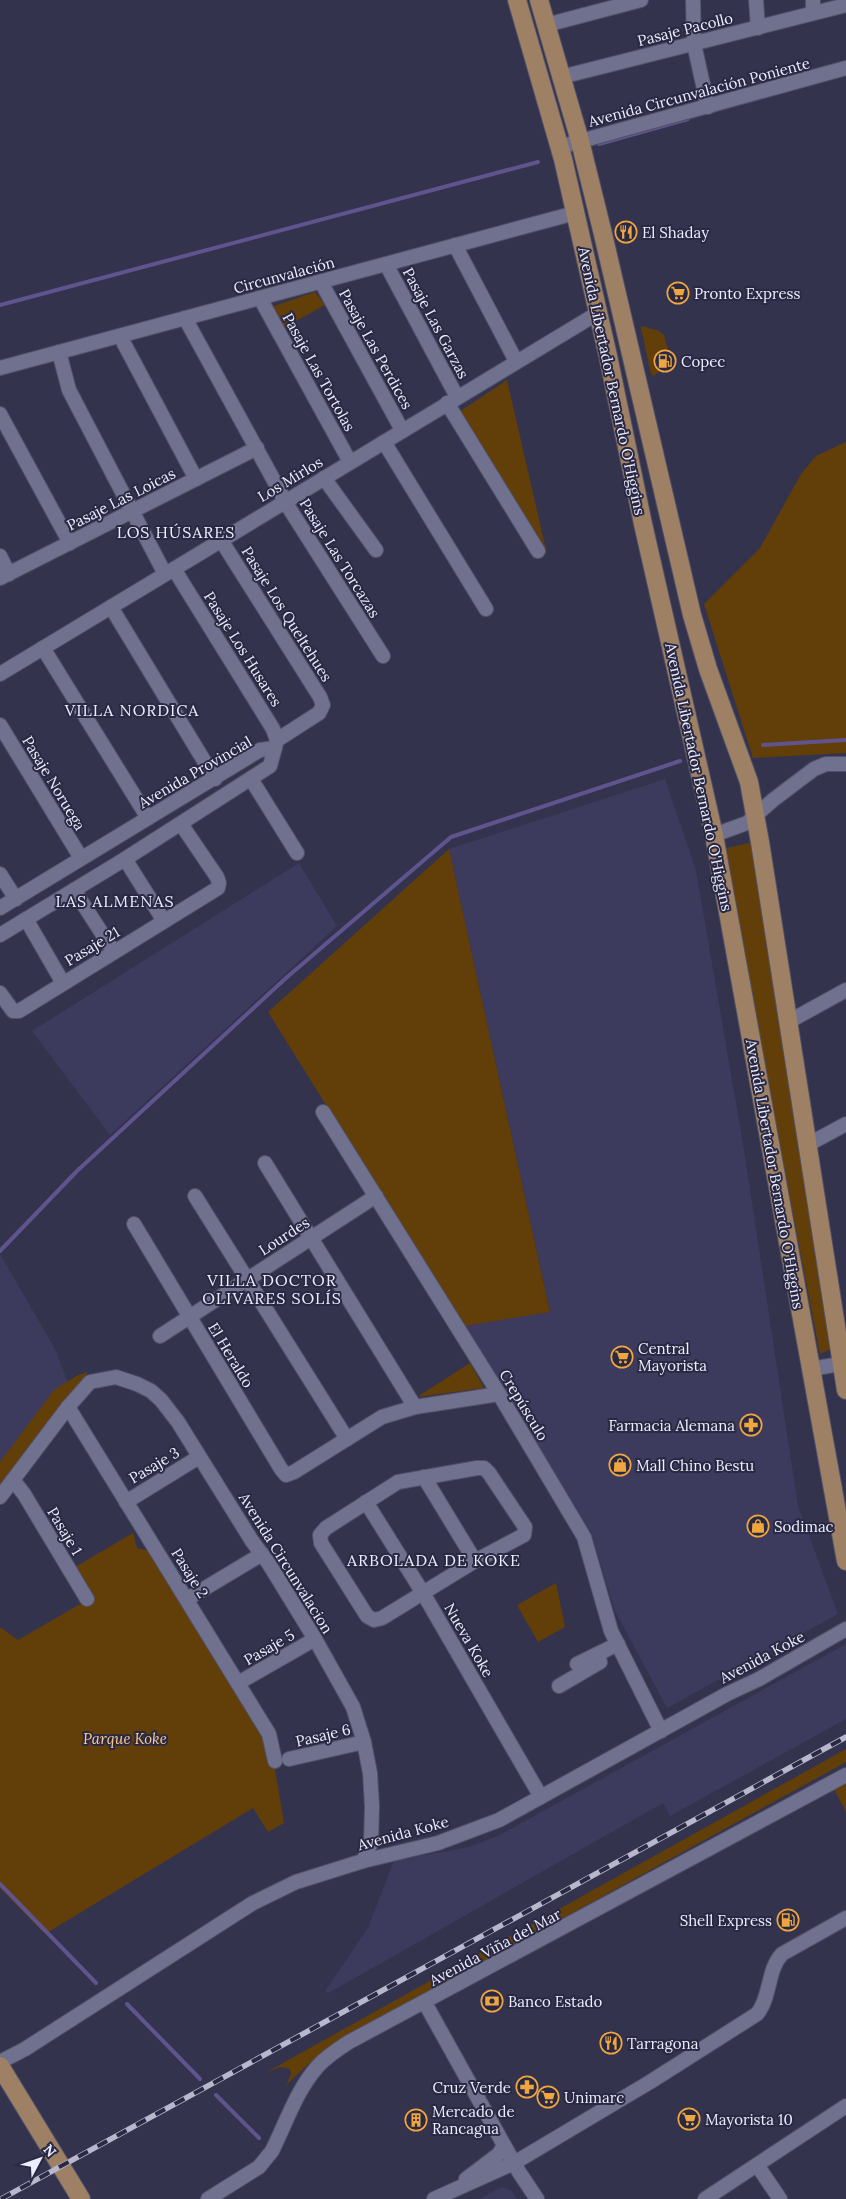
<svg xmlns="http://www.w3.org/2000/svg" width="846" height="2199" font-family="Lora,serif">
  <rect width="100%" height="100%" fill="#34334e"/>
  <g fill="#3c3b5d">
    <path d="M665,779L696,870L744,1150L798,1506L838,1614L667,1708L615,1611L591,1532L464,1326L550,1311L449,849Z"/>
    <path d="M299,863L337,926L110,1135L32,1031Z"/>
    <path d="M0,1254L55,1349L72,1393L0,1488Z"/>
    <path d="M846,1644V1719L670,1816L663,1803L332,1991L328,1993L325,1991L368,1928L394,1861L469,1847L498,1836Z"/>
    <path d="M502,2187L512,2191L517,2199H479Z"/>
  </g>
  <g fill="#623e08">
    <path d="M315,292L325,305L283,328L271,307Z"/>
    <path d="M642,326L659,331L664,335L670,358L669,362L654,376L651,374L641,328Z"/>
    <path d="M507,380L547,554L459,412Z"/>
    <path d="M846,442V753L753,758L704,604L760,548L801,474L816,456Z"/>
    <path d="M753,842L832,1348L820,1354L723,849Z"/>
    <path d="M449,849L550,1312L464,1326L268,1012Z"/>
    <path d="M470,1363L484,1388L417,1397Z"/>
    <path d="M88,1372L0,1488V1462L54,1390L78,1375Z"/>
    <path d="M133,1533L137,1548L158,1553L269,1734L284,1823L268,1832L253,1808L45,1934L0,1888V1627L18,1640L87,1600L70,1570Z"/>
    <path d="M556,1583L565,1627L538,1642L517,1605Z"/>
    <path d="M846,1749V1762L355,2033L316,2062L313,2060L286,2085L291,2074L290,2069L280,2067L265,2073Z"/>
    <path d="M846,1782V1812L834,1789Z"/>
  </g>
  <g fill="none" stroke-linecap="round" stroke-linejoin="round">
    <g stroke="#60548e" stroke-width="4">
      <path d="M599,144L688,119"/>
      <path d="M0,305L538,162"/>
      <path d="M763,745L846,740"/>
      <path d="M0,1251L77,1171L286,978L451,837L680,761"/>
      <path d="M0,1884L96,1983"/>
      <path d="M127,2004L200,2079"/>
      <path d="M216,2095L259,2138"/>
    </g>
    <g stroke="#525168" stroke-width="16">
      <g id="minor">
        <path d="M693,0L694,44L708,107"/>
        <path d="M756,0L758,28"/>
        <path d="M813,0V13"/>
        <path d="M546,25L641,0"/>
        <path d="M561,77L846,5"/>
        <path d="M561,149L570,144L846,68"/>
        <path d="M455,245L516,361"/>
        <path d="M386,264L457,397"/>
        <path d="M321,282L402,430"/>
        <path d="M260,298L350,462"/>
        <path d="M185,318L289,508L383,656"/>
        <path d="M120,336L196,479"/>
        <path d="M59,352L69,390L165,574"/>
        <path d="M0,368L575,213"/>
        <path d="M447,403L538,551"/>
        <path d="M0,414L70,543"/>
        <path d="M384,442L486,609"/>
        <path d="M324,478L376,550"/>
        <path d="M221,540L320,697L323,705L319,713L277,740"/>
        <path d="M0,556L9,574"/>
        <path d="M0,578L257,448"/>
        <path d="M111,607L215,779"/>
        <path d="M43,648L148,818"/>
        <path d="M0,674L598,313"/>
        <path d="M0,725L81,858"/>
        <path d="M251,779L297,853"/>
        <path d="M714,835L747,823L773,800L814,769L826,764H846"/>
        <path d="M125,859L164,921"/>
        <path d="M0,874L16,899"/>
        <path d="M74,890L114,952"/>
        <path d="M0,908L260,750L275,748"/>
        <path d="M26,919L63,983"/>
        <path d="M0,935L125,859L270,766L277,740L273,729L174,569"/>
        <path d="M0,993L13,1011H19L218,888L219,883L217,877L181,824"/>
        <path d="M788,1022L846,990"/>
        <path d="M323,1112L499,1394L584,1537L611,1631L661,1731"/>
        <path d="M807,1145L846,1124"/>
        <path d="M265,1163L415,1407"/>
        <path d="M195,1196L347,1439"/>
        <path d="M134,1224L281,1469L286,1475L294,1472L382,1417L415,1407L499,1394"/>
        <path d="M160,1336L376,1196"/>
        <path d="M811,1369L846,1363"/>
        <path d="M68,1407L269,1734L275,1761"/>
        <path d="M477,1468H484L489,1473L525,1527L524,1535L475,1561L382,1618L374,1620L367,1616L321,1543L320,1535L326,1528L398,1482Z"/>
        <path d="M424,1477L475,1561"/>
        <path d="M13,1480L24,1494L87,1599"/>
        <path d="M0,1497L68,1407L90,1382L116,1377L137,1384L151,1391L161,1400L178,1422L252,1541L269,1564L315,1639L353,1707L364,1742L370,1773L372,1806L371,1843L363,1861"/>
        <path d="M126,1502L199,1457"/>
        <path d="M366,1502L423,1593L541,1797"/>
        <path d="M187,1599L262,1554"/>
        <path d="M577,1664L618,1644"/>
        <path d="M238,1683L315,1639"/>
        <path d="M559,1686L600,1662L598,1654"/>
        <path d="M289,1759L364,1742"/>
        <path d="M425,2003L519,2172L537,2199"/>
        <path d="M0,2062L25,2049L253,1903L296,1882L363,1861L438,1843L499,1820L727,1694L759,1679L846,1629"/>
        <path d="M757,2165L780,2199"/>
        <path d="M466,2179L499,2154L504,2145"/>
        <path d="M208,2199L259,2167L272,2151C286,2123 297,2089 318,2066C327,2056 338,2049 349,2042L846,1775"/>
        <path d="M434,2199L514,2163L650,2082L757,2014C771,1997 767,1970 782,1954L846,1918"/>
        <path d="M705,2199L846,2106"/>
      </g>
    </g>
    <g stroke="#525168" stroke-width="20">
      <g id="major">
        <path d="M517,0L563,159L608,356L643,524L714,835L846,1561"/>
        <path d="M539,0L580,141L602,230L692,615L708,669L749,782L760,842L846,1390"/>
        <path d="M0,2066L81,2199"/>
      </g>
    </g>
    <use href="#minor" stroke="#70708f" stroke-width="14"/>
    <use href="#major" stroke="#9e8064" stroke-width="18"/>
    <g stroke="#b8b7cc" stroke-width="5.5">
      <path id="rail" d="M1,2199L846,1737"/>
    </g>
    <use href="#rail" stroke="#2a2943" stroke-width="4" stroke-dasharray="11" stroke-linecap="butt"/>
  </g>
  <defs>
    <g id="restaurant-ring" transform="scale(1.125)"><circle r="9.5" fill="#2a2943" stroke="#f0a63f" stroke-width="1.5"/><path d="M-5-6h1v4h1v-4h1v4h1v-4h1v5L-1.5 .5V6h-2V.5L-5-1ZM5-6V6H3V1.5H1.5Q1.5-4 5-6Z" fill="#f0a63f"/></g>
    <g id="supermarket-ring" transform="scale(1.125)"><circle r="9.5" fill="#2a2943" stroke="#f0a63f" stroke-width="1.5"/><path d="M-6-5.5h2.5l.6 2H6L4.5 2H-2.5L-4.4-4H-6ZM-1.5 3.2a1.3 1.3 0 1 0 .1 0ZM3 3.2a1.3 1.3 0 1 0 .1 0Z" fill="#f0a63f"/></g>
    <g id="fuel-ring" transform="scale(1.125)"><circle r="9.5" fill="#2a2943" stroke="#f0a63f" stroke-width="1.5"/><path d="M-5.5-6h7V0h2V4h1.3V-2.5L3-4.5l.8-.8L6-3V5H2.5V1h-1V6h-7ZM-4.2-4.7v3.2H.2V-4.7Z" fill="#f0a63f"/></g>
    <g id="pharmacy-ring" transform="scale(1.125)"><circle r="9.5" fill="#2a2943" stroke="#f0a63f" stroke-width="1.5"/><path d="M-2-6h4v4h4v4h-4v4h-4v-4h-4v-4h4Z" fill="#f0a63f"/></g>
    <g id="shop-ring" transform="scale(1.125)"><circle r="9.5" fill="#2a2943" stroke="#f0a63f" stroke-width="1.5"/><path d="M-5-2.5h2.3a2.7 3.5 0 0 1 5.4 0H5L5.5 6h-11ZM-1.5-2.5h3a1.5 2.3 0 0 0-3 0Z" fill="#f0a63f"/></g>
    <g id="bank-ring" transform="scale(1.125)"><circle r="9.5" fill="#2a2943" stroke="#f0a63f" stroke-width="1.5"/><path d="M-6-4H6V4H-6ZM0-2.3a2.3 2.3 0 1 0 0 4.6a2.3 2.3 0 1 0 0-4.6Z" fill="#f0a63f"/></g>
    <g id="building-ring" transform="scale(1.125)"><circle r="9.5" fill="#2a2943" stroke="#f0a63f" stroke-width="1.5"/><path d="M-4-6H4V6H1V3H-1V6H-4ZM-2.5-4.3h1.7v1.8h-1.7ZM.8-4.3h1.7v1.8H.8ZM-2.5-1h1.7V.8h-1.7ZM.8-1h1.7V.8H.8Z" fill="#f0a63f"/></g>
  </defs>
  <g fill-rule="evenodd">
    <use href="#restaurant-ring" x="626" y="232"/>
    <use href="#supermarket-ring" x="678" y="293"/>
    <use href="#fuel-ring" x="665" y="361"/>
    <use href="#supermarket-ring" x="622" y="1357"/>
    <use href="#pharmacy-ring" x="751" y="1425"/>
    <use href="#shop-ring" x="620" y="1465"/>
    <use href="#shop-ring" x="758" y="1526"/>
    <use href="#fuel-ring" x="788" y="1920"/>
    <use href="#bank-ring" x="492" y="2001"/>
    <use href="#restaurant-ring" x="611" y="2043"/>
    <use href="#pharmacy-ring" x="527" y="2087"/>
    <use href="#supermarket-ring" x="548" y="2097"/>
    <use href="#supermarket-ring" x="689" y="2119"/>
    <use href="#building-ring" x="416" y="2120"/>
  </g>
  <g text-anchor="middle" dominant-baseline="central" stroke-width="4" stroke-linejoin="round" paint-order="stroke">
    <g font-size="15" fill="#ededff" stroke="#2a2943">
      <text transform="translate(685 29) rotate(-14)">Pasaje Pacollo</text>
      <text transform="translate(699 92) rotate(-15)">Avenida Circunvalación Poniente</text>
      <text transform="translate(284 275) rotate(-15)">Circunvalación</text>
      <text transform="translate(436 323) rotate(62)">Pasaje Las Garzas</text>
      <text transform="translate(376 349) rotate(61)">Pasaje Las Perdices</text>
      <text transform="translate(319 372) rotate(61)">Pasaje Las Tortolas</text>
      <text transform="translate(612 381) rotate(78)">Avenida Libertador Bernardo O'Higgins</text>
      <text transform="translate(290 479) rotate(-31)">Los Mirlos</text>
      <text transform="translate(121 499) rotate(-27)">Pasaje Las Loicas</text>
      <text transform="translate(340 558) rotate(58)">Pasaje Las Torcazas</text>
      <text transform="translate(287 614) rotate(58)">Pasaje Los Queltehues</text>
      <text transform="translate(243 649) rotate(58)">Pasaje Los Husares</text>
      <text transform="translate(195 772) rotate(-30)">Avenida Provincial</text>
      <text transform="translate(699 777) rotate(78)">Avenida Libertador Bernardo O'Higgins</text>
      <text transform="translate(54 783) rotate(59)">Pasaje Noruega</text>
      <text transform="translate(92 946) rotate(-31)">Pasaje 21</text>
      <text transform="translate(775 1174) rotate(80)">Avenida Libertador Bernardo O'Higgins</text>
      <text transform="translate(284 1236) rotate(-33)">Lourdes</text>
      <text transform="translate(231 1355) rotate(59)">El Heraldo</text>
      <text transform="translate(524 1405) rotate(59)">Crepúsculo</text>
      <text transform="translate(154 1465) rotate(-31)">Pasaje 3</text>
      <text transform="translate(65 1531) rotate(59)">Pasaje 1</text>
      <text transform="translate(286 1563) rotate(58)">Avenida Circunvalacion</text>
      <text transform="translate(190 1573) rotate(58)">Pasaje 2</text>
      <text transform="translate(469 1640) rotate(60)">Nueva Koke</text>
      <text transform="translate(269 1647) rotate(-30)">Pasaje 5</text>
      <text transform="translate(762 1657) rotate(-28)">Avenida Koke</text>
      <text transform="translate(323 1735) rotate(-13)">Pasaje 6</text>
      <text transform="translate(403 1833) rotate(-15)">Avenida Koke</text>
      <text transform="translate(495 1947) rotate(-28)">Avenida Viña del Mar</text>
    </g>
    <g font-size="15" fill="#ededff" stroke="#2a2943" text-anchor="start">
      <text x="642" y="232">El Shaday</text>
      <text x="694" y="293">Pronto Express</text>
      <text x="681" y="361">Copec</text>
      <text x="638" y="1348">Central<tspan x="638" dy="17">Mayorista</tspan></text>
      <text x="735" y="1425" text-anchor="end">Farmacia Alemana</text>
      <text x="636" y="1465">Mall Chino Bestu</text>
      <text x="774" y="1526">Sodimac</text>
      <text x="772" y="1920" text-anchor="end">Shell Express</text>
      <text x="508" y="2001">Banco Estado</text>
      <text x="627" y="2043">Tarragona</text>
      <text x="511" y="2087" text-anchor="end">Cruz Verde</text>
      <text x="564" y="2097">Unimarc</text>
      <text x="432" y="2111">Mercado de<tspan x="432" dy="17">Rancagua</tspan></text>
      <text x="705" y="2119">Mayorista 10</text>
    </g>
    <g font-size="15" font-style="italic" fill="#fccb91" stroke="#2a2943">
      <text x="125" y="1738">Parque Koke</text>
    </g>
    <g font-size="16" letter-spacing="1" fill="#ededff" stroke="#2a2943">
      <text x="176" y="532">LOS HÚSARES</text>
      <text x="132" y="710">VILLA NORDICA</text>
      <text x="115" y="901">LAS ALMENAS</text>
      <text x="272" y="1280">VILLA DOCTOR<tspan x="272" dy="18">OLIVARES SOLÍS</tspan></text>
      <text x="434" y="1560">ARBOLADA DE KOKE</text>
    </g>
  </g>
  <g transform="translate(40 2159) rotate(49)" stroke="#2a2943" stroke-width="4" paint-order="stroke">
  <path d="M0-4L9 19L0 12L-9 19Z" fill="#ededff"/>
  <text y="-8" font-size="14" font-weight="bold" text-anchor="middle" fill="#ededff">N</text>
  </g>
</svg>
